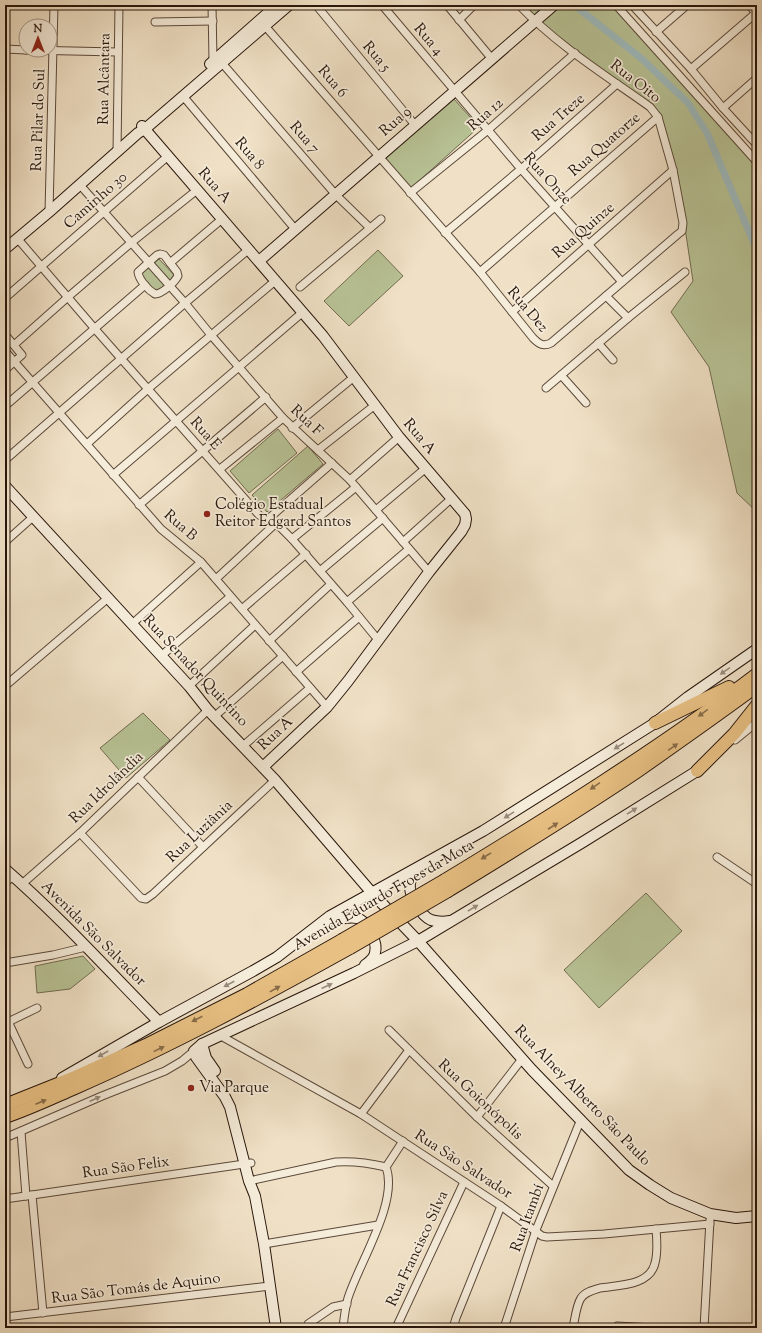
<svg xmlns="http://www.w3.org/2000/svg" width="762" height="1333" font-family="'Sorts Mill Goudy',serif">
  <rect width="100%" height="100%" fill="#f0e1c6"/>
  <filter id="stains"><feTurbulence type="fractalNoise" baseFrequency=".005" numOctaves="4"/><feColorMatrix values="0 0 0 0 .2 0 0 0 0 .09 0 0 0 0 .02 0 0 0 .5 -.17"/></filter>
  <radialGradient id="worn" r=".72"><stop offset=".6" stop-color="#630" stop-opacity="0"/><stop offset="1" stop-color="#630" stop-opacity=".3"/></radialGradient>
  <g fill="#b8c396" stroke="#706c50">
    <path d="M517,5H618L757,163V512L737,493L709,367L671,312L693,281L685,228L659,117Z"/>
    <path d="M453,98L479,127L411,188L384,159Z"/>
    <path d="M378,250L403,276L349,326L324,301Z"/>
    <path d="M159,259L176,277L156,293L141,274Z"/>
    <path d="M278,429L297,453L249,493L230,471Z"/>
    <path d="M308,446L323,464L267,512L252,495Z"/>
    <path d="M143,713L170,740L126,778L100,748Z"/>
    <path d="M646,893L682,931L599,1008L564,970Z"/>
    <path d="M83,956L95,969L70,989L37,993L35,966Z"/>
  </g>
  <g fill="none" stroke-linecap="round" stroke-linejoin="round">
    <path stroke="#9ebbbe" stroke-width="7" d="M574,5L642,59L688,103L707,133L757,250"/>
    <g stroke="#5b493a" stroke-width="9">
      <g id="street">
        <path d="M212,5L213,61"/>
        <path d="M316,5L415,125"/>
        <path d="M382,5L521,169L622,282"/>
        <path d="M447,5L492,59"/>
        <path d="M616,5L757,162"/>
        <path d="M632,5L691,69L723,108L757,145"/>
        <path d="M749,5L757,14"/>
        <path d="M459,20L474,5"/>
        <path d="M155,22L213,21"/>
        <path d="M265,26L480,272L533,338C539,344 543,347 551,343L677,235L682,231L683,223L673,170L658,117L650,107C605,75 557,45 519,5"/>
        <path d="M656,32L687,5"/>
        <path d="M5,49L26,50"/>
        <path d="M26,50L118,52"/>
        <path d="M222,63L336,195L370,228"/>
        <path d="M691,69L756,13"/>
        <path d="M183,96L295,229"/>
        <path d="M723,108L757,78"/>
        <path d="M117,152L119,5"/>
        <path d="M80,185L185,303L211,335L283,418L350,480L429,572"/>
        <path d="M410,193L488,130L575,53"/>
        <path d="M49,212L54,5"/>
        <path d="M445,233L521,169L617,84"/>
        <path d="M17,238L95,329L259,515L281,528L292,539L347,602L379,641"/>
        <path d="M160,254L164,255L177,272L178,276C174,283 162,294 155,294C148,290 139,280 138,272L157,255Z"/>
        <path d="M170,263L222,219"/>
        <path d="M480,272L658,117"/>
        <path d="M300,287L381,219"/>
        <path d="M606,296L628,318"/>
        <path d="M5,298L168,156"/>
        <path d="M512,312L673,170"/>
        <path d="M5,335L7,337L22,355L5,370"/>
        <path d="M598,343L613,360"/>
        <path d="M14,345L68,297L132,242L197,190"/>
        <path d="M5,351L161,529L201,562L327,707"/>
        <path d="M561,375L586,403"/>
        <path d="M546,388L628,318L685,272"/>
        <path d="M5,406L145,285"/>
        <path d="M292,428L354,377"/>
        <path d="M87,444L149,388L275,281"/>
        <path d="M318,450L375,405"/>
        <path d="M5,460L185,303L248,250"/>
        <path d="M220,469L283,418"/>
        <path d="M113,475L303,312"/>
        <path d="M350,480L399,437"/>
        <path d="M139,505L266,397"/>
        <path d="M376,510L426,468"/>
        <path d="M267,520L332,463"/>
        <path d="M292,539L356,487"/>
        <path d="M5,542L33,517"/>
        <path d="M403,542L452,498"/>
        <path d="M320,571L383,518"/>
        <path d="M216,579L275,524"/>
        <path d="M347,602L409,549"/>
        <path d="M242,609L306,554"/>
        <path d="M132,624L201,562"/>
        <path d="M269,641L331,584"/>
        <path d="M161,656L230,597"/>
        <path d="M296,672L359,617"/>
        <path d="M5,686L108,598"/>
        <path d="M189,686L255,625"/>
        <path d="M215,716L283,656"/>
        <path d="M735,740L757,722"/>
        <path d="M243,746L310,688"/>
        <path d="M138,777L203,847"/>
        <path d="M80,833L141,898L146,899L153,894L275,780"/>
        <path d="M717,857L757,884"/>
        <path d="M5,883L13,876"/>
        <path d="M22,884L80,833L208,710"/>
        <path d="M5,963L53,955L86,947"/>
        <path d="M5,1015L28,1064"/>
        <path d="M8,1022L37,1008"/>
        <path d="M389,1030L477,1117L553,1186"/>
        <path d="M221,1036L361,1114L501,1206L542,1236L547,1237L604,1234L710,1224"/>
        <path d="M361,1114L409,1050"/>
        <path d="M477,1117L522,1059"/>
        <path d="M21,1132L26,1196"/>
        <path d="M5,1138L102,1096L165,1071L182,1061L194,1051"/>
        <path d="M249,1181L336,1162C353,1161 369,1163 386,1167"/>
        <path d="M32,1195L43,1313"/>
        <path d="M5,1199L251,1163"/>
        <path d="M264,1244L378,1225"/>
        <path d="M5,1317L270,1286"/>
        <path d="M308,1324L333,1307L347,1304"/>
        <path d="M617,1326L653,1328"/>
        <path d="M343,1328C344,1318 345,1308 348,1298C359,1263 399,1202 386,1167L403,1141"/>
        <path d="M396,1328L464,1182"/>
        <path d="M453,1328L456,1318L501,1206"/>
        <path d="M504,1328L536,1230L581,1119"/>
        <path d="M573,1328C575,1319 576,1306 581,1298C585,1292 593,1290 600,1288C618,1285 650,1286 655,1263C658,1252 657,1240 656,1229"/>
        <path d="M704,1328L710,1220"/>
      </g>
    </g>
    <g stroke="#29160b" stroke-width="12">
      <g id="secondary">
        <path d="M210,64L277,5"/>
        <path d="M142,126L323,336L399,437L465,514L466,519L465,525L461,532L429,572L348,681L327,707L263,767"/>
        <path d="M5,249L49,212L138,133L145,129L289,5"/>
        <path d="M259,261L554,5"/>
        <path d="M5,486L189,686L208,710L275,780L372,893L418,941L532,1070L629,1170L650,1185L671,1198L710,1214L736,1218L757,1216"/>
        <path d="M5,869C59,916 108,970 159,1022"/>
        <path d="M417,869C415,873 411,878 410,883C408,894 421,916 431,920C437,922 444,922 450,921"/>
        <path d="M329,921C338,919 348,916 357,918C368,921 378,943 375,953C374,959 369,962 365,965"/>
        <path d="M202,1044L206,1058L215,1071"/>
        <path d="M62,1078L159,1022L253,971L277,957L330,916L483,831L655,723L688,697L757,649"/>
        <path d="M276,1328L264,1244L255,1196L249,1181L230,1107L225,1097L196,1057L194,1051L202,1044L354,973L418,941L583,842L697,771"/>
      </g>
    </g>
    <g stroke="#29160b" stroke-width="14">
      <g id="highway">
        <path d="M655,723L729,687"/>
        <path d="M697,771L734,734L757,705"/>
        <path d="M445,880C552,815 658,749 757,674"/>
        <path d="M448,891C512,852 576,813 638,771C678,743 718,715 757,686"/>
        <path d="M5,1105L75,1077L146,1045L247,994L342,940"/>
        <path d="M5,1117C29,1109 52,1098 75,1088C169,1047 260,998 350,948"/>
      </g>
    </g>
    <use href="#street" stroke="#f5ecda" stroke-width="7"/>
    <use href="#secondary" stroke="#f5ecda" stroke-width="10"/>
    <use href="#highway" stroke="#e8c083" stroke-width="12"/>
    <g stroke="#29160b" stroke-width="14" stroke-linecap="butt">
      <g id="highway-bridge">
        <path d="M342,940L445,880"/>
        <path d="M350,948L448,891"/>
      </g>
    </g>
    <use href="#highway-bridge" stroke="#e8c083" stroke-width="12"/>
  </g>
  <defs><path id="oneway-solid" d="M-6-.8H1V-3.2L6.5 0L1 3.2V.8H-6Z"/></defs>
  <g fill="#998c7d">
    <use href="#oneway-solid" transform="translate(725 671) rotate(145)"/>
    <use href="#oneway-solid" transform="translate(619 746) rotate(148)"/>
    <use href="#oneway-solid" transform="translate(632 811) rotate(-32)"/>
    <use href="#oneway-solid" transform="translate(509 815) rotate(148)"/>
    <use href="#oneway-solid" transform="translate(473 908) rotate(-31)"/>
    <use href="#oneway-solid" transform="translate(229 984) rotate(152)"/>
    <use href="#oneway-solid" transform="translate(327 986) rotate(-25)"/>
    <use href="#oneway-solid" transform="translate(103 1054) rotate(150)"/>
    <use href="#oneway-solid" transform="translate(95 1099) rotate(-24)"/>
  </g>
  <g fill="#886b47">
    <use href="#oneway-solid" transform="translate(703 713) rotate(144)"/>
    <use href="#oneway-solid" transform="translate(673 747) rotate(-35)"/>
    <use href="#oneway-solid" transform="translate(595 786) rotate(146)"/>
    <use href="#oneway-solid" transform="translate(553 826) rotate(-33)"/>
    <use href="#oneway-solid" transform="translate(486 856) rotate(148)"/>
    <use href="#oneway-solid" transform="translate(275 989) rotate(-29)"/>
    <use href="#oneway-solid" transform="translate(197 1019) rotate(153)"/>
    <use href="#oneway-solid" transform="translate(159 1049) rotate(-26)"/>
    <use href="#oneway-solid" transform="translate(41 1102) rotate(-23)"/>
  </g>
  <g fill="#8f2418" stroke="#f5ecda" stroke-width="1.5">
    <circle cx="207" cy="514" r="4"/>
    <circle cx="191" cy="1088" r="4"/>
  </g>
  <g text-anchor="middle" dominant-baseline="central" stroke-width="3.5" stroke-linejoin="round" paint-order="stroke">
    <g font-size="15" fill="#29160b" stroke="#f5ecda">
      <text transform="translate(428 40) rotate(50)">Rua 4</text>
      <text transform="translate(376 57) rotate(50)">Rua 5</text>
      <text transform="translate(105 79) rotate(-89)">Rua Alcântara</text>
      <text transform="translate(332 82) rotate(49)">Rua 6</text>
      <text transform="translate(635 82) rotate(38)">Rua Oito</text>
      <text transform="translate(486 115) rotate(-41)">Rua 12</text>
      <text transform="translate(559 118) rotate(-41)">Rua Treze</text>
      <text transform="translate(39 120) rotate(-88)">Rua Pilar do Sul</text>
      <text transform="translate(396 122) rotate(-41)">Rua 9</text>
      <text transform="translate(304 138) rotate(49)">Rua 7</text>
      <text transform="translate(605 145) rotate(-41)">Rua Quatorze</text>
      <text transform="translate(249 154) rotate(50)">Rua 8</text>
      <text transform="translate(547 179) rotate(48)">Rua Onze</text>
      <text transform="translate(214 186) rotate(49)">Rua A</text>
      <text transform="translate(96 201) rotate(-41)">Caminho 30</text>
      <text transform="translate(584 231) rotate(-41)">Rua Quinze</text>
      <text transform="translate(527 310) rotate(50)">Rua Dez</text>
      <text transform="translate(306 421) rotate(43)">Rua F</text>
      <text transform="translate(205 434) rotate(48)">Rua E</text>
      <text transform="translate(419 437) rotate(50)">Rua A</text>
      <text transform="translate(180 526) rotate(41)">Rua B</text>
      <text transform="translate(195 671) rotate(47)">Rua Senador Quintino</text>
      <text transform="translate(276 734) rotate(-43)">Rua A</text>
      <text transform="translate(107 788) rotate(-44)">Rua Idrolândia</text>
      <text transform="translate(200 832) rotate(-43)">Rua Luziânia</text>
      <text transform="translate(384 896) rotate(-30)">Avenida Eduardo Froes da Mota</text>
      <text transform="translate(93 934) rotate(45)">Avenida São Salvador</text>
      <text transform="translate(582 1096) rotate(46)">Rua Alney Alberto São Paulo</text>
      <text transform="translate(480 1100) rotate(43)">Rua Goionópolis</text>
      <text transform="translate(463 1165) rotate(33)">Rua São Salvador</text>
      <text transform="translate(126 1168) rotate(-8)">Rua São Felix</text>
      <text transform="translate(528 1218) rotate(-70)">Rua Itambí</text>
      <text transform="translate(418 1249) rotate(-65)">Rua Francisco Silva</text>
      <text transform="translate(136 1289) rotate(-7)">Rua São Tomás de Aquino</text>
    </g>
    <g font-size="15" fill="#29160b" stroke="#f5ecda" text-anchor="start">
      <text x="215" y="505">Colégio Estadual<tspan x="215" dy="17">Reitor Edgard Santos</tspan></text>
      <text x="199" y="1088">Via Parque</text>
    </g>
  </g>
  <rect width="762" height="1333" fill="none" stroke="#f0e1c6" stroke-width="20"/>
  <rect x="6" y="6" width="750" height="1321" fill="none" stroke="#29160b" stroke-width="2"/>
  <rect x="10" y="10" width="742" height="1313" fill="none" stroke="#29160b"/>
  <g transform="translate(38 38)"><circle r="19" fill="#f5ecda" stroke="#a39687"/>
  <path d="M0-3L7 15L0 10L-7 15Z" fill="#8f2418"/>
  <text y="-6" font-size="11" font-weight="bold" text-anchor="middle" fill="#29160b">N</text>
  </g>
  <rect width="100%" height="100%" filter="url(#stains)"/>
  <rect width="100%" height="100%" fill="url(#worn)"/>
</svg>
